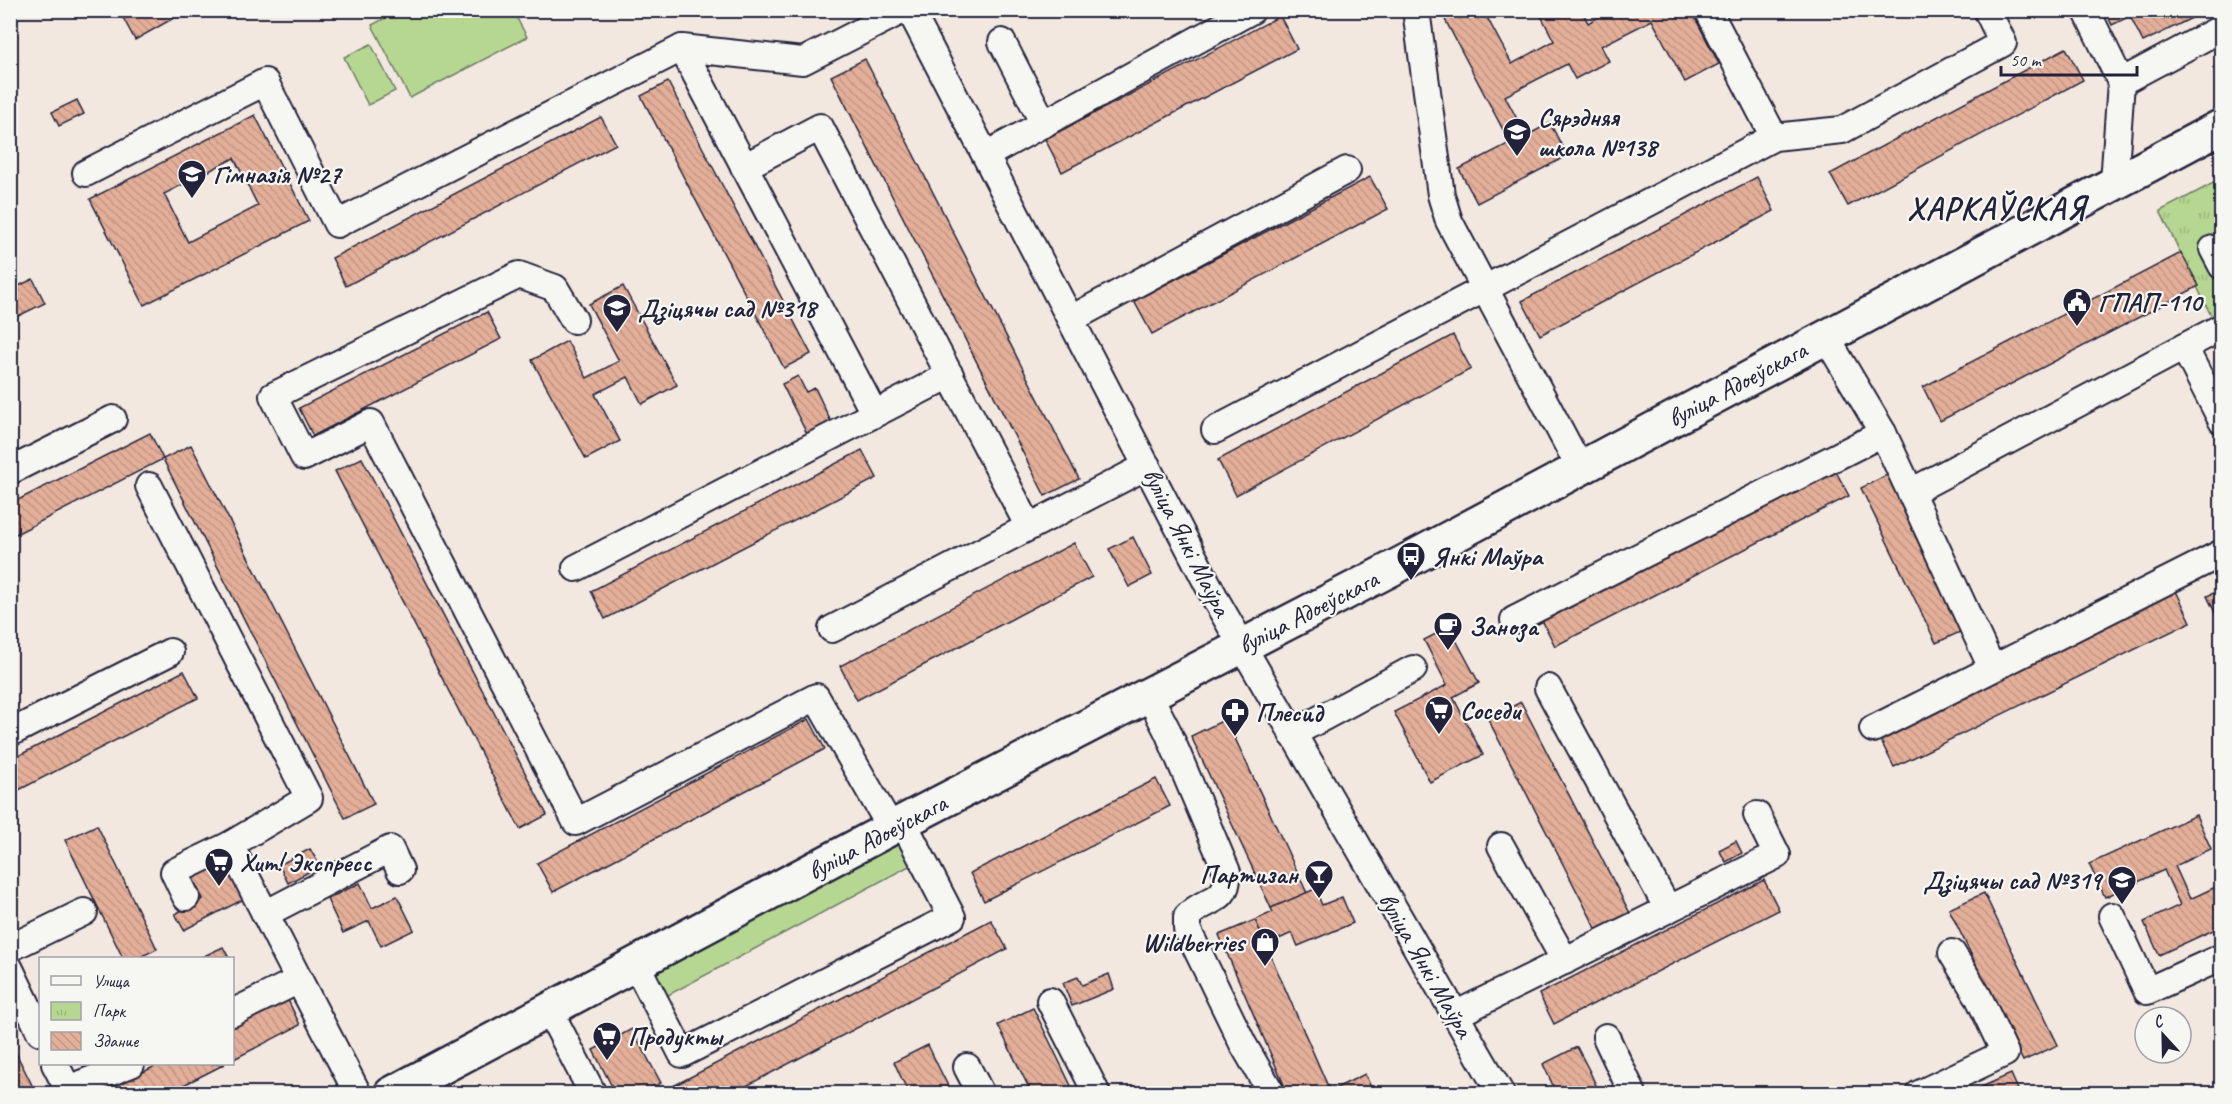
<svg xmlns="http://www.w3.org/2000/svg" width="2232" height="1104" font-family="Caveat,sans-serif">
  <defs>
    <pattern id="park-tufts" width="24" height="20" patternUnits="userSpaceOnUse" patternTransform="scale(1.5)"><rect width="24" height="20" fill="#b6d791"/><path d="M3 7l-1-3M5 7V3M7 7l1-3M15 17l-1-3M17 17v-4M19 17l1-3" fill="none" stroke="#9cb87e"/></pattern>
    <pattern id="building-back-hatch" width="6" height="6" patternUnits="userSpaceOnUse" patternTransform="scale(1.5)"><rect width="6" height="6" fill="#e4af99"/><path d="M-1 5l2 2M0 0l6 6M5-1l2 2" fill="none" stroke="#c39685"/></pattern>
  </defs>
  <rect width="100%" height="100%" fill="#f2e8e0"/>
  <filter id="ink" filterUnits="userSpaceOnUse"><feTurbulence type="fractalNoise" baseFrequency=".0167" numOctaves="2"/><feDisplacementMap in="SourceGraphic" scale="12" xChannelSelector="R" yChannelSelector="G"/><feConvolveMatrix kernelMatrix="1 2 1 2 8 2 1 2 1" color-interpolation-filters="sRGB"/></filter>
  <g filter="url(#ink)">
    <g fill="#b6d791" stroke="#6c7c66" stroke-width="1.5">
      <path d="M400,10L513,11L527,37L410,98L372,25Z"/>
      <path d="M371,44L395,91L368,105L344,57Z"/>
      <path d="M900,842L913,864L659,1000L649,977Z"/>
    </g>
    <path fill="url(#park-tufts)" stroke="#6c7c66" stroke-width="1.5" d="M2221,179V336L2160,211Z"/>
    <g fill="url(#building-back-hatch)" stroke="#22223b" stroke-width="1.5" fill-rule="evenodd">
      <path d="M119,10H188L135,40Z"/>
      <path d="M1440,10H1483L1512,64L1554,41L1538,10H1582L1588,23L1611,10H1691L1719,64L1685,82L1652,20L1601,46L1609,61L1575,79L1567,64L1505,96L1526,136L1550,123L1567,156L1477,203L1459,169L1510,143Z"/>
      <path d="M2105,10H2201L2200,14L2143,42L2130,16L2112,25Z"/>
      <path d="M1280,16L1297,49L1062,172L1045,139Z"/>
      <path d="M2066,48L2083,80L1848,206L1830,174Z"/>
      <path d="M865,59L1079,479L1045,496L831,76Z"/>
      <path d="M668,82L811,354L784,368L641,96Z"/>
      <path d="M77,100L84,114L59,126L52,112Z"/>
      <path d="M255,115L309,221L144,305L90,199ZM234,158L258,206L188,242L164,194Z"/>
      <path d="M601,117L616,144L346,286L332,258Z"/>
      <path d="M1370,177L1388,209L1152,334L1134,301Z"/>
      <path d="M1757,177L1774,211L1540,335L1522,301Z"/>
      <path d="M2181,253L2199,286L1940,421L1923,387Z"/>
      <path d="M33,279L45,303L12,319L10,290Z"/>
      <path d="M623,286L677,385L642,404L628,377L595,394L620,441L586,459L532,360L567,341L587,378L619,361L589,304Z"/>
      <path d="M487,312L501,339L313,436L299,408Z"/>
      <path d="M1453,335L1471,369L1236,495L1218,460Z"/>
      <path d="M798,376L806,392L815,388L831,422L807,434L782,384Z"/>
      <path d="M150,433L163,459L10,537V504Z"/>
      <path d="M191,445L374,804L345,818L163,459Z"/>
      <path d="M862,450L877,478L605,619L591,591Z"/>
      <path d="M362,458L547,815L520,829L335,471Z"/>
      <path d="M1833,466L1849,496L1555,646L1540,616Z"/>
      <path d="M1895,471L1971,627L1936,643L1861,488Z"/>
      <path d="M1133,537L1152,575L1129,587L1109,549Z"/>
      <path d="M1074,543L1092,577L857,700L840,666Z"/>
      <path d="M2175,589L2191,622L1894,767L1878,735Z"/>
      <path d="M2222,589V627L2207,596Z"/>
      <path d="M1449,627L1479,683L1453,697L1483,755L1430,782L1394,712L1447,685L1424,640Z"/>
      <path d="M184,671L198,698L11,794L10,760Z"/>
      <path d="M1521,702L1634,921L1601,938L1488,719Z"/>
      <path d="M809,719L825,749L553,892L537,863Z"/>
      <path d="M1226,719L1307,893L1271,908L1191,736Z"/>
      <path d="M1156,779L1170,806L984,901L970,873Z"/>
      <path d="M2196,815L2211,849L2175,866L2190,899L2222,884V926L2159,955L2144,922L2180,905L2164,870L2105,897L2089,864Z"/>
      <path d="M97,825L157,949L138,958H123L65,840Z"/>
      <path d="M1736,841L1742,853L1726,862L1719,850Z"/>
      <path d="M310,849L320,866L288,883L279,865Z"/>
      <path d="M225,857L246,898L184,930L175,914L203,899L191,875Z"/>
      <path d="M1764,880L1779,910L1554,1024L1539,994Z"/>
      <path d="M360,883L372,908L397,896L414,930L381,946L369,921L343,933L327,899Z"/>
      <path d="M1315,889L1322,905L1342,897L1353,923L1298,946L1292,933L1266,945L1255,920L1273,912L1271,908Z"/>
      <path d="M1984,893L2058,1045L2023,1061L1949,909Z"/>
      <path d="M991,920L1007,949L731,1094H658Z"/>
      <path d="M1255,920L1330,1091L1325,1094H1288L1219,935Z"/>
      <path d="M223,947L229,958H200Z"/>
      <path d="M1109,974L1114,989L1072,1006L1063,983L1078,977L1082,985Z"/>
      <path d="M287,998L300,1025L232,1060V1026Z"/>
      <path d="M1033,1008L1046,1034L1075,1094H1032L998,1025Z"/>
      <path d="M632,1029L661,1083L641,1094H616L593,1050Z"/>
      <path d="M10,1041L31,1083L36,1094H10Z"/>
      <path d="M928,1045L939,1068L952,1094H909L894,1062Z"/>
      <path d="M1577,1047L1589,1070L1600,1094H1557L1543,1064Z"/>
      <path d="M159,1064H225L166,1094H100Z"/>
      <path d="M1365,1074L1374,1094H1331L1330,1091Z"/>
      <path d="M2011,1074L2020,1094H1967L1986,1085Z"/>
    </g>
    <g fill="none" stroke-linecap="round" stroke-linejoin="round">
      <g stroke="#22223b" stroke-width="30">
        <g id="minor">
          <path d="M910,10L1217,602L1501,1094"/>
          <path d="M1416,10L1441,195L1449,221L1580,468"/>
          <path d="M1708,10L1774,137"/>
          <path d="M2086,10L2121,82"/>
          <path d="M1002,42L1044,124"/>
          <path d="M682,48L874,413"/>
          <path d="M986,155L1252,10"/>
          <path d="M744,167L820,127L1029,527"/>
          <path d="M86,173L265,82L337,224L682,48L803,61L903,10"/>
          <path d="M2114,183L2121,82L2222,28"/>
          <path d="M2213,249L2222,266"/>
          <path d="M1071,319L1347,170"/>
          <path d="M574,320L555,288L519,275L273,396L304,457L371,423L576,822L816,697L891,828"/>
          <path d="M1826,337L1883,433L1992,668"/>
          <path d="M2184,347L2222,327"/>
          <path d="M1215,430L1774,137L1842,130L2003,43L1987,10"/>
          <path d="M10,471L113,419"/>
          <path d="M149,486L309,798L230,845L299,980"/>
          <path d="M1911,492L2184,347L2222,421"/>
          <path d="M576,568L950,375"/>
          <path d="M1514,620L1883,433"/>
          <path d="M832,629L1147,466"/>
          <path d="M1548,688L1668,909"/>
          <path d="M1149,695L1168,732L1227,872C1229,905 1204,897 1187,917V929L1243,1044L1272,1094"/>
          <path d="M1873,729L2222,553"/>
          <path d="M10,733L170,652"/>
          <path d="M1292,734L1413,669"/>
          <path d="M1501,846L1565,961"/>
          <path d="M186,897L174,872L230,845"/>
          <path d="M265,914L390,849L400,870"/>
          <path d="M2112,916L2147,991L2222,957"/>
          <path d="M10,948L84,912"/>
          <path d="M636,964L682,1054L952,917L903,822"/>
          <path d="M10,969L40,1032"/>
          <path d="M1050,1001L1097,1094"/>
          <path d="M549,1010L593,1094"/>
          <path d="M232,1013L299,980L358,1094"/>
          <path d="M1455,1015L1777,855L1757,815"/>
          <path d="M1606,1037L1633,1094"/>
          <path d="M55,1064L68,1089L131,1064"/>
          <path d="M967,1067L981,1094"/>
          <path d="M1919,1094L2005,1053L1978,996L1952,953"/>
        </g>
      </g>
      <g stroke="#22223b" stroke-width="38">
        <path id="major" d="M391,1094L891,828L1399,565L2222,126"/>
      </g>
      <use href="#minor" stroke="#f6f6f2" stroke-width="26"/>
      <use href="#major" stroke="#f6f6f2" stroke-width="33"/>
    </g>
  </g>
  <defs>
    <g id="school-pin" transform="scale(1.5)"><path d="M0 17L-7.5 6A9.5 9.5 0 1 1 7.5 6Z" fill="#22223b" stroke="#f6f6f2"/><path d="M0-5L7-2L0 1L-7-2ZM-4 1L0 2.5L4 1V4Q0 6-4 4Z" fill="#fff"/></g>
    <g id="civic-pin" transform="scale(1.5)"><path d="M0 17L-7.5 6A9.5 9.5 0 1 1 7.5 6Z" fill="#22223b" stroke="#f6f6f2"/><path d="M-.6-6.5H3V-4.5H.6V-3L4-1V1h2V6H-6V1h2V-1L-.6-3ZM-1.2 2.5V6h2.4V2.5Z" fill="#fff"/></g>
    <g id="bus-pin" transform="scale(1.5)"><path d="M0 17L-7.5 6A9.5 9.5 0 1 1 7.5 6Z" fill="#22223b" stroke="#f6f6f2"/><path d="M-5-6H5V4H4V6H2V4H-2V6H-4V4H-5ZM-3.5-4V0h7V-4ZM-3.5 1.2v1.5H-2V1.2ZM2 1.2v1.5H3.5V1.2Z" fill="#fff"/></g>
    <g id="cafe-pin" transform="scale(1.5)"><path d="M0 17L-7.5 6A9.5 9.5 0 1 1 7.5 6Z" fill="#22223b" stroke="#f6f6f2"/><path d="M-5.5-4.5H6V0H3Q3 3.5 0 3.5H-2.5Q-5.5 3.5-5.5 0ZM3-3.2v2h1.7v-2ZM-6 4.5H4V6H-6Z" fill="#fff"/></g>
    <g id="supermarket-pin" transform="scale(1.5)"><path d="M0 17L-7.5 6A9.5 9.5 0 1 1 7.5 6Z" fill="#22223b" stroke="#f6f6f2"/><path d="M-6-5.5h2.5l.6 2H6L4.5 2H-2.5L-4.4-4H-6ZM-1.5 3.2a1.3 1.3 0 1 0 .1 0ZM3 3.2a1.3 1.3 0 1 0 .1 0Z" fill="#fff"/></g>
    <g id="pharmacy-pin" transform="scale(1.5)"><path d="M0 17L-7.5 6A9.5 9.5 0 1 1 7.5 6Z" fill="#22223b" stroke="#f6f6f2"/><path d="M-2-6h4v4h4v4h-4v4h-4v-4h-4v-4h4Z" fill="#fff"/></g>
    <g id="bar-pin" transform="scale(1.5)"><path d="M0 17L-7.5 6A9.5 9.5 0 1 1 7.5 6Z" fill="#22223b" stroke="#f6f6f2"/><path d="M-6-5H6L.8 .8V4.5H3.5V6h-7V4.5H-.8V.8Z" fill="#fff"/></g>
    <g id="shop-pin" transform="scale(1.5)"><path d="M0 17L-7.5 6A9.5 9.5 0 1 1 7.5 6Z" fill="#22223b" stroke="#f6f6f2"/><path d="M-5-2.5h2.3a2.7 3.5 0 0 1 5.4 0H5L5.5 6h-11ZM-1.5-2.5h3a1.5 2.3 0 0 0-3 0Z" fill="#fff"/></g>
  </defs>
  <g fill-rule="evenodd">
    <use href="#school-pin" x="1517" y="132"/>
    <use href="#school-pin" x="192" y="174"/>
    <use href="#civic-pin" x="2077" y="302"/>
    <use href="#school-pin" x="617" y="308"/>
    <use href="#bus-pin" x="1411" y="556"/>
    <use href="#cafe-pin" x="1448" y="626"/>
    <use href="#supermarket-pin" x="1439" y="710"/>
    <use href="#pharmacy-pin" x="1235" y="712"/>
    <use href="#supermarket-pin" x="219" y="862"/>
    <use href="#bar-pin" x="1319" y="874"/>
    <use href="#school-pin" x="2122" y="880"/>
    <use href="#shop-pin" x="1265" y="942"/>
    <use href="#supermarket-pin" x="607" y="1036"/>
  </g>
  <g text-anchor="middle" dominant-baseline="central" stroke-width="4.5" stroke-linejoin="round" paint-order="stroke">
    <g font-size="26" font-weight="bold" fill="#22223b" stroke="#f6f6f2" text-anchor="start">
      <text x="1538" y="117">Сярэдняя<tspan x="1538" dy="30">школа №138</tspan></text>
      <text x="213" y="174">Гімназія №27</text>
      <text x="2098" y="302">ГПАП-110</text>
      <text x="638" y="308">Дзіцячы сад №318</text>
      <text x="1432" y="556">Янкі Маўра</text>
      <text x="1469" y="626">Заноза</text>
      <text x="1460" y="710">Соседи</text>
      <text x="1256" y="712">Плесид</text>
      <text x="240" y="862">Хит! Экспресс</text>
      <text x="1298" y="874" text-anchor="end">Партизан</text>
      <text x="2101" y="880" text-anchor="end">Дзіцячы сад №319</text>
      <text x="1244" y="942" text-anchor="end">Wildberries</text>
      <text x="628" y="1036">Продукты</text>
    </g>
    <g font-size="26" fill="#22223b" stroke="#f6f6f2">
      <text transform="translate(1737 384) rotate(-28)">вуліца Адоеўскага</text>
      <text transform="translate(1187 542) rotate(63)">вуліца Янкі Маўра</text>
      <text transform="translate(1308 612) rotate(-27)">вуліца Адоеўскага</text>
      <text transform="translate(877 837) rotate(-28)">вуліца Адоеўскага</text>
      <text transform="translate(1426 965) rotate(60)">вуліца Янкі Маўра</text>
    </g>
    <g font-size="32" font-weight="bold" letter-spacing="1.5" fill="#22223b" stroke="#f6f6f2">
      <text x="1997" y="208">ХАРКАЎСКАЯ</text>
    </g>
  </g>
  <rect width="2232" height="1104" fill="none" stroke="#f6f6f2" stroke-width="36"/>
  <rect x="18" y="18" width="2196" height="1068" fill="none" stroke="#22223b" stroke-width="2" filter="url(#ink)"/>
  <rect x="39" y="957" width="195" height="108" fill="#f6f6f2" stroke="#a1a1a9" stroke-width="1.5"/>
  <rect x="51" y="976" width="30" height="9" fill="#f6f6f2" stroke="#a1a1a9" stroke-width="1.5"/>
  <text x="93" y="987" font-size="18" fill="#22223b">Улица</text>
  <rect x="51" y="1002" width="30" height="18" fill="url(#park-tufts)" stroke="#a1a1a9" stroke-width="1.5"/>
  <text x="93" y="1017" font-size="18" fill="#22223b">Парк</text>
  <rect x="51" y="1032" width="30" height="18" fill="url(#building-back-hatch)" stroke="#a1a1a9" stroke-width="1.5"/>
  <text x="93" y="1047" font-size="18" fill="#22223b">Здание</text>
  <g transform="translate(2163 1035) rotate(338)"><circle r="28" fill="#f6f6f2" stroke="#a1a1a9" stroke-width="1.5"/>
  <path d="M0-4.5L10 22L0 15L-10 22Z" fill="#22223b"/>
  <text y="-9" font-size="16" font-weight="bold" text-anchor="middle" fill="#22223b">С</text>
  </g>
  <path d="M2001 66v9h136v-9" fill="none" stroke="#22223b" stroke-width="3"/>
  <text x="2010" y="66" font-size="18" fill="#22223b" stroke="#f6f6f2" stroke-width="4.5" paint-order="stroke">50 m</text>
</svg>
